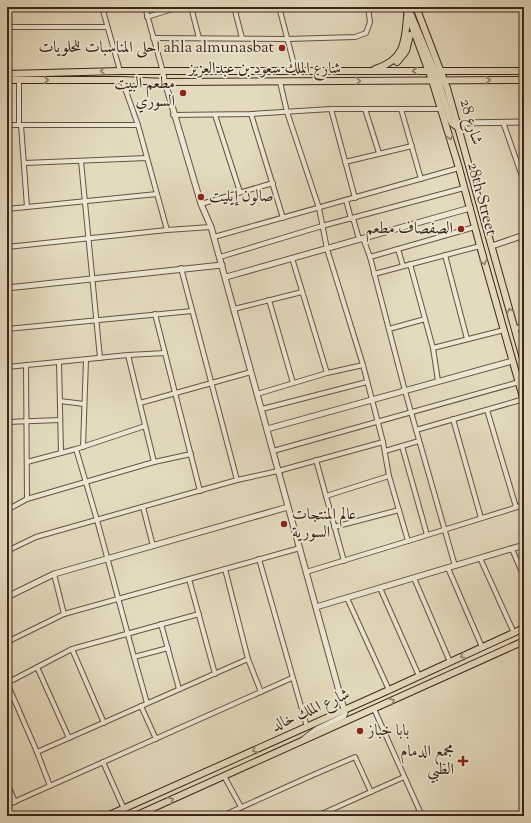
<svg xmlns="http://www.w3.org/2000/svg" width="531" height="823" font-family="'Sorts Mill Goudy',Amiri,serif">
  <rect width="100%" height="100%" fill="#e4dbbe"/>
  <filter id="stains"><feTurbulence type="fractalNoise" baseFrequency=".005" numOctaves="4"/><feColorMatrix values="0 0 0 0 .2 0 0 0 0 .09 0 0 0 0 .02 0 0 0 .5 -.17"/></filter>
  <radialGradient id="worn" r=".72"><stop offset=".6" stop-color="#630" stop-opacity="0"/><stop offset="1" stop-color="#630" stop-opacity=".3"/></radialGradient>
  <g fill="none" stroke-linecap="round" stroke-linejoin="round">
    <g stroke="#665242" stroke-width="6">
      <g id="minor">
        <path d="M102,7L120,71"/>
        <path d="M145,7L163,72L165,82"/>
        <path d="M191,7L199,38"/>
        <path d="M234,7L242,38"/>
        <path d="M279,7L296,72"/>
        <path d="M147,17L179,7"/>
        <path d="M7,27H107"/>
        <path d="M153,38L287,39L355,37L366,33L370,22L368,7"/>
        <path d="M19,80V125"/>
        <path d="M122,80L138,125L167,230"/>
        <path d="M331,109L355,198"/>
        <path d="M365,109L379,153"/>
        <path d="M401,109L421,179"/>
        <path d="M251,114L283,218"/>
        <path d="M173,115L251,114L331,109H441"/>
        <path d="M215,115L240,192"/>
        <path d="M503,122L524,182"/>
        <path d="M7,125H138"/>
        <path d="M21,125L27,207"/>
        <path d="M81,161L100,358"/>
        <path d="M345,162L412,146"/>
        <path d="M24,163L147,158"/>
        <path d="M346,200L351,219"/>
        <path d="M201,204L273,183"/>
        <path d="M7,209L157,194"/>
        <path d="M353,218L359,239"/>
        <path d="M520,236L524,248"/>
        <path d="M214,237L459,168"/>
        <path d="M363,238L370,257L405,391L455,566"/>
        <path d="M7,247L167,230L211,227"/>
        <path d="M398,249L403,266"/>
        <path d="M445,255L467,339"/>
        <path d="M220,257L322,226L464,188"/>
        <path d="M370,257L475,227"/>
        <path d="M410,264L433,348L504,330"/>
        <path d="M181,268L237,480"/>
        <path d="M374,274L480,246"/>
        <path d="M269,300L293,383"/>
        <path d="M234,309L302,292"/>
        <path d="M155,314L200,491"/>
        <path d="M7,329L192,311"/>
        <path d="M389,329L425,319"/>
        <path d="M433,348L438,381"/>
        <path d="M128,355L154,462"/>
        <path d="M59,362L61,453"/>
        <path d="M26,365L27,499"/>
        <path d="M7,367L128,355L165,353"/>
        <path d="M327,373L363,365"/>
        <path d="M257,394L327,373L292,258"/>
        <path d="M60,401L84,404"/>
        <path d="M140,403L251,372"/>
        <path d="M262,409L367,382"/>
        <path d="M487,410L516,507"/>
        <path d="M453,419L481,518"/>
        <path d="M7,422L60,420"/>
        <path d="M416,430L524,399"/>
        <path d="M402,446L427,535"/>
        <path d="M83,447L86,360"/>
        <path d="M76,449L97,520L134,657L168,648"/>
        <path d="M273,451L519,382"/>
        <path d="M385,451L419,441"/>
        <path d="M316,460L344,561"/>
        <path d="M27,462L76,449L145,426"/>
        <path d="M326,496L389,476"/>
        <path d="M143,507L153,546"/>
        <path d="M7,510L27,499L154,462L191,454"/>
        <path d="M334,527L399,510"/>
        <path d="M408,541L524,505"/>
        <path d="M512,549L524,577"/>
        <path d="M7,551L36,537L237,480L278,471L383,442L363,365L327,249L319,208L287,112L280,82"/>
        <path d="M480,558L514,633"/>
        <path d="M259,559L307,727"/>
        <path d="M448,568L482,647"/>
        <path d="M225,569L248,659L261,692"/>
        <path d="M306,572L408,541L389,476L383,442"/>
        <path d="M54,574L64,614"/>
        <path d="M414,578L450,662"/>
        <path d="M189,579L215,674"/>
        <path d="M380,588L419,676"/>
        <path d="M347,598L389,690"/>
        <path d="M161,624L179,689"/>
        <path d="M7,642L64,614L300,548"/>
        <path d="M72,649L104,723"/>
        <path d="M134,657L147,703"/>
        <path d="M37,667L69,738"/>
        <path d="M7,683L72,649L199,614"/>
        <path d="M7,683L37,752L50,786"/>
        <path d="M141,706L156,739"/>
        <path d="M374,709L422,816"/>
        <path d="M37,752L248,659"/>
        <path d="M103,762L124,809"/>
        <path d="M224,776L241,807"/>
        <path d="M7,783L15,802"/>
        <path d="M7,805L292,678"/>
        <path d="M222,816L313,775L355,757L371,792"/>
        <path d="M317,816L404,777"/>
        <path d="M521,816L524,815"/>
      </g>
    </g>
    <g stroke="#665242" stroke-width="7">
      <g id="tertiary">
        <path d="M165,82L201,204L211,227L345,713L344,716L317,729L304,739"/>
        <path d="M457,123L524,122"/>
        <path d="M492,246L524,235"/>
        <path d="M226,277L470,208"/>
        <path d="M7,288L222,265"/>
        <path d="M515,329L524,326"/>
        <path d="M267,429L512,361"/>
        <path d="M7,597L54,574L288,507"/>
        <path d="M316,607L524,545"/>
      </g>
    </g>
    <g stroke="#3c2519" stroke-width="8">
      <g id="primary">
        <path d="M405,7L432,80L459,168L480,246L524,401"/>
        <path d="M416,7L447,88L524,362"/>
        <path d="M411,15L438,80L450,119L452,123L459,128"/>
        <path d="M397,62L406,51L410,35"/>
        <path d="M375,69C404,60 405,43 407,17"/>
        <path d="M7,74L120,71H524"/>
        <path d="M7,80H122L165,82L524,80"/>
        <path d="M107,816L389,690L524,628"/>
        <path d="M135,816L524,641"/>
      </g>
    </g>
    <use href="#minor" stroke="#ede8d5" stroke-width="4"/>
    <use href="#tertiary" stroke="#ede8d5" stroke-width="5"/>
    <use href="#primary" stroke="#e4dbbe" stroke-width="6"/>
  </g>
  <defs><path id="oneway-chevron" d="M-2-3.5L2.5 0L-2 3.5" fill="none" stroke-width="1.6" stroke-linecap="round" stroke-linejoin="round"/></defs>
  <g stroke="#90806c">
    <use href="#oneway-chevron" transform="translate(103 71) rotate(179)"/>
    <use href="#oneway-chevron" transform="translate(415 71) rotate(180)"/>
    <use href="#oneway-chevron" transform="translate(46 80)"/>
    <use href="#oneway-chevron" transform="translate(488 80)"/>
    <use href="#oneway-chevron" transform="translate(358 81) rotate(-1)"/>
    <use href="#oneway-chevron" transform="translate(450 137) rotate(73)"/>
    <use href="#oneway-chevron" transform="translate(484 262) rotate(74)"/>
    <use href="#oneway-chevron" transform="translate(510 311) rotate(-106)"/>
    <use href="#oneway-chevron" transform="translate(463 656) rotate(155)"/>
    <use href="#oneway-chevron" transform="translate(392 701) rotate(-24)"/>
    <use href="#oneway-chevron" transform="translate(255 750) rotate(156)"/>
    <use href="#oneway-chevron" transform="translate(171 800) rotate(-24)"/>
  </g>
  <g fill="#8f2418" stroke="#ede8d5" stroke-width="1.5">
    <circle cx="282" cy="48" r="4"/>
    <circle cx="183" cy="93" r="4"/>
    <circle cx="201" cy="197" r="4"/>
    <circle cx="461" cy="229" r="4"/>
    <circle cx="284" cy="524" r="4"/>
    <circle cx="360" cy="731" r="4"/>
    <path d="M461 755h4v4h4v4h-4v4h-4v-4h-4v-4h4z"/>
  </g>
  <g text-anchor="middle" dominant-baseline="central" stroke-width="3.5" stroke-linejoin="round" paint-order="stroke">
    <g font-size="16" fill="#3c2519" stroke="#ede8d5" text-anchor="end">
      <text x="274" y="48">احلى المناسبات للحلويات ahla almunasbat</text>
      <text x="175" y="84">مطعم البيت<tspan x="175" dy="18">السوري</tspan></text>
      <text x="209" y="197" text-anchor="start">صالون إيليت</text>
      <text x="453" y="229">الصفصاف مطعم</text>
      <text x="292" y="515" text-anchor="start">عالم المنتجات<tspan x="292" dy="18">السورية</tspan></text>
      <text x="368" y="731" text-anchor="start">بابا خباز</text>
      <text x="454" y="752">مجمع الدمام<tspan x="454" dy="18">الطبي</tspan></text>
    </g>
    <g font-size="16" fill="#3c2519" stroke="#ede8d5">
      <text x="265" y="69">شارع الملك سعود بن عبدالعزيز</text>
      <text transform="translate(470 122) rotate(74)">شارع 28</text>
      <text transform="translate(481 199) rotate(75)">28th Street</text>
      <text transform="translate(311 711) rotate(-24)">شارع الملك خالد</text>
    </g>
  </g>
  <rect width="531" height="823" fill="none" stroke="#e4dbbe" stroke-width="24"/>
  <rect x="8" y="8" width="515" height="807" fill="none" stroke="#3c2519" stroke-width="2"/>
  <rect x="12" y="12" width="507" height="799" fill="none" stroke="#3c2519"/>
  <rect width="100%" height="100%" filter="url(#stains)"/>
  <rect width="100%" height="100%" fill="url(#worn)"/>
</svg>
